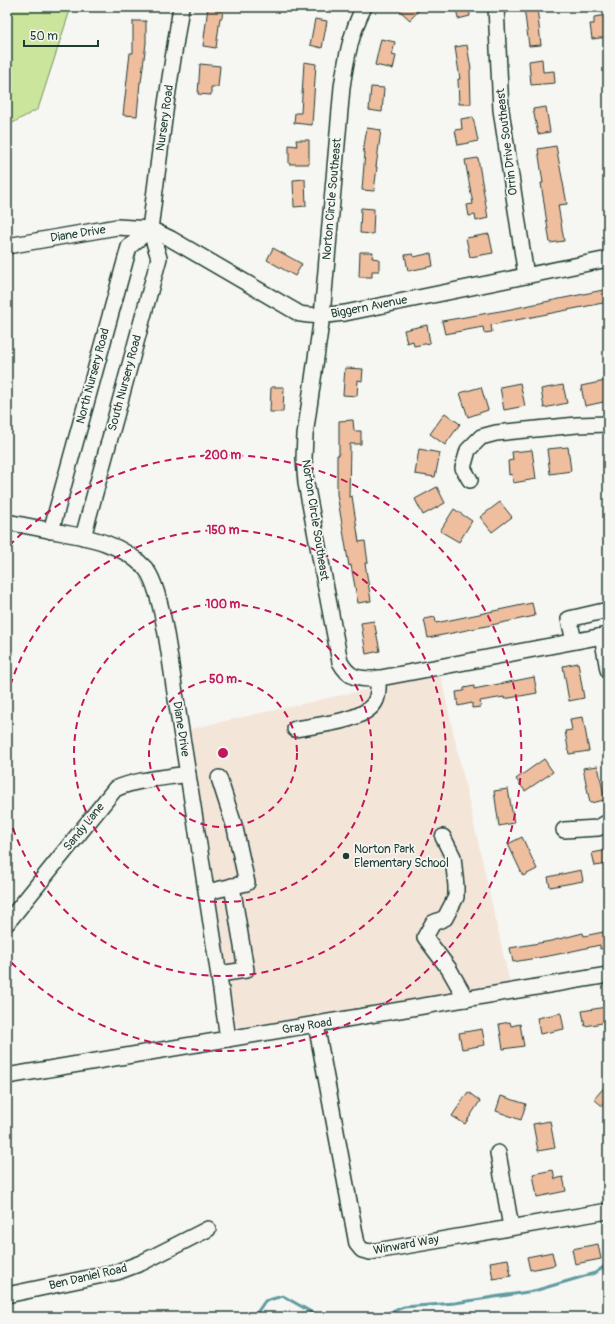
<svg xmlns="http://www.w3.org/2000/svg" width="615" height="1324" font-family="Pangolin,sans-serif">
  <rect width="100%" height="100%" fill="#f6f6f2"/>
  <filter id="ink" filterUnits="userSpaceOnUse"><feTurbulence type="fractalNoise" baseFrequency=".025" numOctaves="2"/><feDisplacementMap in="SourceGraphic" scale="8" xChannelSelector="R" yChannelSelector="G"/><feConvolveMatrix kernelMatrix="1 2 1 2 8 2 1 2 1" color-interpolation-filters="sRGB"/></filter>
  <g filter="url(#ink)">
    <path fill="#f4e5d9" d="M440,673L510,984L361,1007L239,1028L235,1023L190,729Z"/>
    <path fill="#cbe59c" stroke="#759168" d="M7,7H71L38,109L7,126Z"/>
    <g fill="none" stroke-linecap="round" stroke-linejoin="round">
      <g stroke="#5f9b9f" stroke-width="3">
        <path d="M254,1317L265,1301L283,1296L320,1317"/>
        <path d="M377,1317L404,1307L455,1303L534,1291L595,1273L608,1264"/>
      </g>
    </g>
    <g fill="#efbe9f" stroke="#1f3d34">
      <path d="M208,7H223L222,18H220L216,48L203,46Z"/>
      <path d="M405,7H422L410,20L400,11Z"/>
      <path d="M456,7H469L470,16L458,19Z"/>
      <path d="M524,7H537L541,45L529,46Z"/>
      <path d="M608,15V37L592,39L590,24H594V17Z"/>
      <path d="M315,19L327,21L322,48L310,45Z"/>
      <path d="M133,21H146V43L141,82H140L137,116L123,115L130,53H133Z"/>
      <path d="M381,39L395,42L392,55L396,56L393,69L375,65Z"/>
      <path d="M467,45L471,69L470,70L471,104H459L458,79H460L455,47Z"/>
      <path d="M542,59L543,72L554,71L555,83L531,85L529,61Z"/>
      <path d="M304,62L316,64L312,125L294,123L295,113H301Z"/>
      <path d="M200,64L220,66L218,87H211V95L198,94Z"/>
      <path d="M371,87L384,88L382,112L369,110Z"/>
      <path d="M546,107L550,132L538,134L533,109Z"/>
      <path d="M473,117L478,141L458,145L455,130L462,129L461,119Z"/>
      <path d="M367,128L381,130L376,167H377L374,191L362,190L365,152H363Z"/>
      <path d="M296,140H309V164H289V145L297,146Z"/>
      <path d="M556,146L567,204L558,205L564,241L550,243L541,183H543L538,149Z"/>
      <path d="M478,158L488,218L476,221L475,215L469,216L467,205L473,204L465,160Z"/>
      <path d="M305,179L306,206L294,207L293,180Z"/>
      <path d="M361,208L374,209L373,234L360,233Z"/>
      <path d="M489,234L493,253L470,257L466,238Z"/>
      <path d="M273,248L302,264L295,276L267,260Z"/>
      <path d="M360,252H373L372,258L379,259V271H372V277H359Z"/>
      <path d="M431,253L433,266L408,271L405,255L413,254L414,257Z"/>
      <path d="M608,289V302L491,325L492,332L484,333L483,327L445,334L442,321L506,310Z"/>
      <path d="M427,325L430,343L414,346L413,341L407,343L404,330Z"/>
      <path d="M345,368L363,369L362,381L358,380L357,396L343,395Z"/>
      <path d="M605,381L608,401L585,406L581,386Z"/>
      <path d="M520,383L525,406L504,410L500,387Z"/>
      <path d="M563,385L567,403L544,408L541,389Z"/>
      <path d="M271,387H284L283,412H270Z"/>
      <path d="M481,387L488,410L468,417L460,393Z"/>
      <path d="M445,413L460,424L445,445L430,434Z"/>
      <path d="M353,420L354,431H361V444H350L349,497L352,496L359,542L365,541L368,563H365L371,601L358,603L351,565L349,566L337,494V455H339V421Z"/>
      <path d="M568,447L571,471L550,474L547,449Z"/>
      <path d="M419,449L440,453L435,477L415,474Z"/>
      <path d="M532,450L536,479L513,483L512,474L509,475L508,461L513,460L512,452Z"/>
      <path d="M437,487L445,503L423,515L415,499Z"/>
      <path d="M500,502L512,517L492,532L480,517Z"/>
      <path d="M454,509L472,521L459,542L440,531Z"/>
      <path d="M532,603L535,616L428,638L424,619L435,617L436,623Z"/>
      <path d="M374,621L380,651L366,654L361,623Z"/>
      <path d="M578,663L584,698L569,701L563,666Z"/>
      <path d="M534,677L537,693L504,699V697L480,701L481,707L472,708V703L458,706L456,692L464,691V688L474,686V689Z"/>
      <path d="M583,717L589,751L569,754L565,731L572,730L570,719Z"/>
      <path d="M544,759L553,772L525,791L516,779Z"/>
      <path d="M598,766L605,800L590,803L583,768Z"/>
      <path d="M508,789L514,823L499,826L494,791Z"/>
      <path d="M522,837L537,869L523,876L508,844Z"/>
      <path d="M608,850V864L595,866L592,853Z"/>
      <path d="M581,870L583,881L550,887L548,877Z"/>
      <path d="M608,931V947L600,949V945L554,955L513,962L510,948L551,941L583,933L584,936Z"/>
      <path d="M606,1007L608,1022L585,1026L582,1011Z"/>
      <path d="M561,1013L564,1029L540,1034L537,1018Z"/>
      <path d="M510,1022L511,1026L520,1024L524,1046L503,1049L499,1024Z"/>
      <path d="M482,1029L485,1045L462,1049L459,1033Z"/>
      <path d="M608,1083V1111L594,1099Z"/>
      <path d="M468,1092L480,1101L465,1124L452,1116Z"/>
      <path d="M501,1096L526,1104L521,1120L496,1111Z"/>
      <path d="M550,1121L555,1148L538,1151L533,1124Z"/>
      <path d="M553,1170L555,1179L563,1177L566,1191L537,1197L533,1174Z"/>
      <path d="M598,1244L601,1259L575,1264L572,1249Z"/>
      <path d="M552,1252L555,1265L530,1270L527,1257Z"/>
      <path d="M508,1259L511,1276L493,1279L490,1262Z"/>
    </g>
    <g fill="none" stroke-linecap="round" stroke-linejoin="round">
      <g stroke="#1f3d34" stroke-width="18">
        <g id="minor">
          <path d="M364,7C351,32 346,59 342,87L322,316L305,435L304,459L306,483L340,662C349,678 357,679 375,679L608,635"/>
          <path d="M496,7L501,110L526,276"/>
          <path d="M7,246L117,227L150,229L171,239L300,314C316,317 329,315 345,313L608,259"/>
          <path d="M470,480L463,468L468,450L481,437L496,433L577,425L608,424"/>
          <path d="M7,522C22,525 38,528 53,531C86,537 121,542 145,568C163,588 171,670 176,699C194,812 212,925 228,1039"/>
          <path d="M51,531L129,247L150,229"/>
          <path d="M83,537L159,258L150,229L166,104L181,7"/>
          <path d="M602,636L608,670"/>
          <path d="M574,641L569,619L608,610"/>
          <path d="M295,729C316,725 367,722 376,700C379,693 378,685 378,678"/>
          <path d="M564,830L598,828L608,822"/>
          <path d="M443,837L453,857L456,886V897L445,918L433,923L425,937L449,969L466,999"/>
          <path d="M207,892L247,883L235,828L219,778"/>
          <path d="M7,923L115,789C138,779 164,778 188,774"/>
          <path d="M219,974L246,970L232,886"/>
          <path d="M316,1024L357,1244L362,1250L370,1252L608,1211"/>
          <path d="M7,1076L608,975"/>
          <path d="M498,1153L511,1227"/>
          <path d="M7,1295L117,1272L141,1263L208,1229"/>
        </g>
      </g>
      <use href="#minor" stroke="#f6f6f2" stroke-width="15"/>
    </g>
  </g>
  <g fill="none" stroke="#c2185b" stroke-width="2" stroke-dasharray="7 5">
    <circle cx="223" cy="753" r="74"/>
    <circle cx="223" cy="753" r="149"/>
    <path d="M7 697A223 223 0 1 1 7 809"/>
    <path d="M9 546A298 298 0 1 1 9 960"/>
  </g>
  <circle fill="#1f3d34" stroke="#f6f6f2" stroke-width="1.5" cx="346" cy="856" r="4"/>
  <g text-anchor="middle" dominant-baseline="central" stroke-width="3.5" stroke-linejoin="round" paint-order="stroke">
    <g font-size="12" fill="#1f3d34" stroke="#f6f6f2">
      <text transform="translate(165 118) rotate(-82)">Nursery Road</text>
      <text transform="translate(507 142) rotate(-97)">Orrin Drive Southeast</text>
      <text transform="translate(332 199) rotate(-85)">Norton Circle Southeast</text>
      <text transform="translate(78 234) rotate(-9)">Diane Drive</text>
      <text transform="translate(369 307) rotate(-11)">Biggern Avenue</text>
      <text transform="translate(93 376) rotate(-75)">North Nursery Road</text>
      <text transform="translate(125 383) rotate(-75)">South Nursery Road</text>
      <text transform="translate(315 520) rotate(81)">Norton Circle Southeast</text>
      <text transform="translate(181 729) rotate(81)">Diane Drive</text>
      <text transform="translate(84 827) rotate(-51)">Sandy Lane</text>
      <text transform="translate(307 1026) rotate(-9)">Gray Road</text>
      <text transform="translate(406 1245) rotate(-10)">Winward Way</text>
      <text transform="translate(88 1277) rotate(-13)">Ben Daniel Road</text>
    </g>
    <g font-size="12" fill="#1f3d34" stroke="#f6f6f2" text-anchor="start">
      <text x="354" y="849">Norton Park<tspan x="354" dy="14">Elementary School</tspan></text>
    </g>
  </g>
  <circle cx="223" cy="753" r="6" fill="#c2185b" stroke="#f6f6f2" stroke-width="2"/>
  <g font-size="12" text-anchor="middle" font-weight="bold" fill="#c2185b" stroke="#f6f6f2" stroke-width="3.5" stroke-linejoin="round" paint-order="stroke">
    <text x="223" y="459">200 m</text>
    <text x="223" y="534">150 m</text>
    <text x="223" y="608">100 m</text>
    <text x="223" y="683">50 m</text>
  </g>
  <rect width="615" height="1324" fill="none" stroke="#f6f6f2" stroke-width="24"/>
  <rect x="12" y="12" width="591" height="1300" fill="none" stroke="#1f3d34" stroke-width="1.5" filter="url(#ink)"/>
  <path d="M24 40v6h74v-6" fill="none" stroke="#1f3d34" stroke-width="2"/>
  <text x="30" y="40" font-size="12" fill="#1f3d34" stroke="#f6f6f2" stroke-width="3" paint-order="stroke">50 m</text>
</svg>
